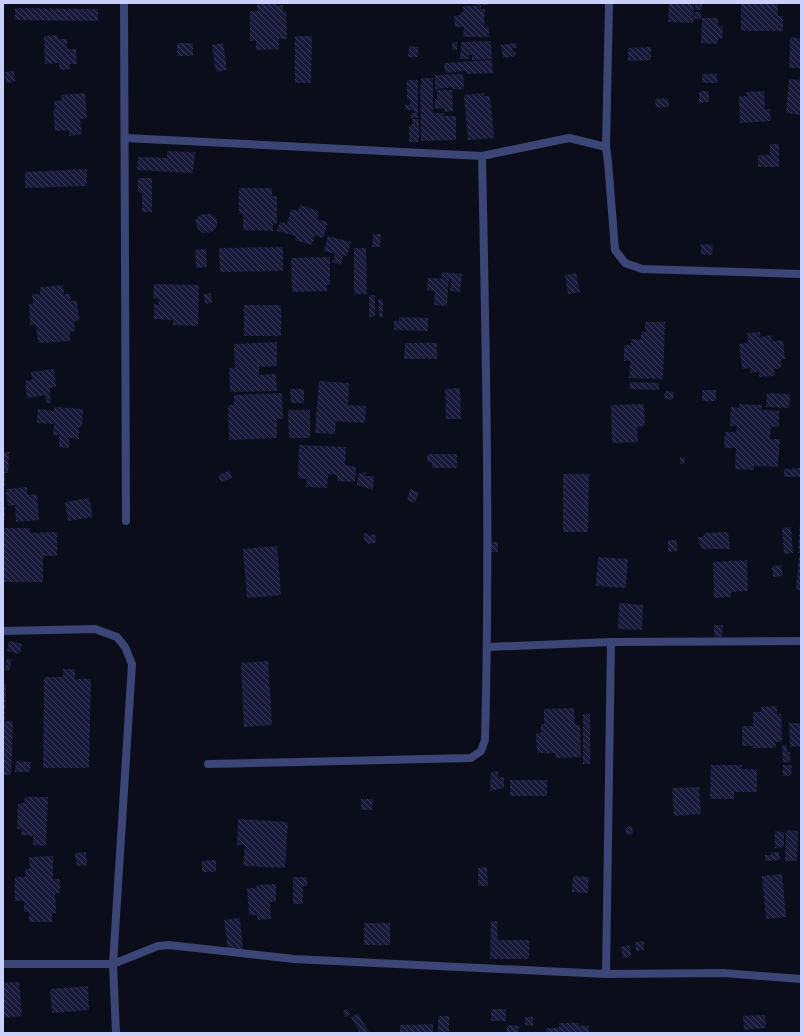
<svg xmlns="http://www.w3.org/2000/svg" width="804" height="1036" font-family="Manrope,sans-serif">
  <defs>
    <pattern id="building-back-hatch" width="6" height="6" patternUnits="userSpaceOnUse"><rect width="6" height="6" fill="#1a1b3a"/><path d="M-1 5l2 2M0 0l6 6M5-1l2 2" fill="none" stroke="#3a3b57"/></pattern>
  </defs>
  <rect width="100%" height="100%" fill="#0c0d1b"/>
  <g fill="url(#building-back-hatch)">
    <path d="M257,3H276V6L283,5V11H286L287,39H279V49L256,50V41H250V11H257Z"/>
    <rect x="473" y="3" width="15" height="2"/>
    <path d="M669,3H694L693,23L668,22Z"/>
    <rect x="695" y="3" width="7" height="7"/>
    <path d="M741,3H778V16H783V31H741Z"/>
    <path d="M463,6H481V9H485L484,27H489V37H463L464,27H455L454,16L460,15V13L463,12Z"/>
    <path d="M15,8L98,9V21L15,20Z"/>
    <rect x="694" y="12" width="7" height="7"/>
    <path d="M702,18H718V26L723,27L722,39L718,38V44L701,43Z"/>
    <path d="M58,35V39H67V49H76L77,64H70V69L60,70L59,63L45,64L44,36Z"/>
    <path d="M295,36H312L311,83H295Z"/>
    <path d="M790,37L801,38V68H789Z"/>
    <path d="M491,41L492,59L472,60V55H469V59H460V55L461,54V42Z"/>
    <rect x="452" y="42" width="5" height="8"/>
    <rect x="177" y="43" width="16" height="13"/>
    <path d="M223,43L227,70L216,72L212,45Z"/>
    <path d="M516,43L517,48H512L513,52H515L516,56L503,58L501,45Z"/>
    <path d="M409,46L419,47L418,57H408Z"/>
    <path d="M651,47V60L628,61V48Z"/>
    <path d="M492,60L493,73L466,74L465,71L445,73L444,63Z"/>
    <path d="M14,71L15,82L6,83L5,72Z"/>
    <path d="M463,74L464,89H452V87H449V88L435,89V75Z"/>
    <rect x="702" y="74" width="15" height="9"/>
    <path d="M421,78H433V113H444V116H456V140L421,141L420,86H421Z"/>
    <path d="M789,79L801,80V115L786,113Z"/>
    <path d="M407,80H418V118H411V113H414V110H405V105H410V100L407,99Z"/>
    <path d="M437,90H452L453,111L445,112L444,108L435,109V99H437Z"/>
    <path d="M699,91H709V102L699,103Z"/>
    <path d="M764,91L765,109H770L771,121L740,123L739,96H747L746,92Z"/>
    <path d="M85,93L87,118L80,119L82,134L69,136V130L55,131L53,110H55L54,101L62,100L61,95Z"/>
    <path d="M484,93V96H490L494,138L468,140L464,95Z"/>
    <path d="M668,98L669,107L656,108L655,99Z"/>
    <path d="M412,119H419V142H409V125H412Z"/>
    <path d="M770,144H779V167H758V155H770Z"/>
    <path d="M167,151L195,152L193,173L137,170L138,157L167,158Z"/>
    <path d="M87,169V186L25,188V172Z"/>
    <path d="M138,178H152V212H142V193L138,192Z"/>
    <path d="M239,188H272V196H277V224L273,223V231L243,230V214H239Z"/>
    <path d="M300,205L319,211L317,219L328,222L323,238L315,235L312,245L295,240L296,236L277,231L280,222L287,224L291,209L298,211Z"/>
    <path d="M205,214H212L217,219V226L212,232L203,233L198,229L195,220L200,215Z"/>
    <path d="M373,234H381L380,247H372Z"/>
    <path d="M328,236L351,242L347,256L343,255L341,265L333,262L335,254L324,251Z"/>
    <path d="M701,244L713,245L712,255H701Z"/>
    <path d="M283,247V271L220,272L219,248Z"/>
    <path d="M354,248H366L367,294H354Z"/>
    <path d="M206,249L207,267L196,268L195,250Z"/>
    <path d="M330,257V285H327V291L292,292L291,258Z"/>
    <path d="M442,272L462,274L460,292L450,291L451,279L441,278Z"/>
    <path d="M576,273L580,292L568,294L565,275Z"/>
    <path d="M428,278L449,279L447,306L434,305L435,291L427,290Z"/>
    <path d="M154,284L199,285L198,326L173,325V320L154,319V304L158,305L159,299L153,298Z"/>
    <path d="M63,285L64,294H70L71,301L77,300L79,321H74L75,331L70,332V341L38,343L36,325H30L29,304H33L32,294H40V287Z"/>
    <path d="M211,293L212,303L205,304L204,294Z"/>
    <rect x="369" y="295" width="6" height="22"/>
    <path d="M378,299H383V317H379Z"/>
    <rect x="244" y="305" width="37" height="31"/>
    <path d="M399,317L428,318V331L394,330V320L399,321Z"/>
    <path d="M645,322H665L663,379L629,378L630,361H624V345H631V339L641,340V332H645Z"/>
    <path d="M760,332V337L771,335L772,341L783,340L785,359L781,360V368L774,369L775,376L759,377V372L750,373V368L742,369L739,344L748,343L747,333Z"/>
    <path d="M277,342V366L259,367V375L276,374L277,391L230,392L229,368H235L234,344Z"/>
    <path d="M405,343H437V359H404Z"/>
    <path d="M54,369L56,387L50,388L51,403H47L45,395L27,398L25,381L32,380L31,372Z"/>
    <path d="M319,381L349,383L348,405L366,406L365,423L336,421L335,434L315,433Z"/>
    <path d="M630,382L659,383V390L629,389Z"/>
    <path d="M460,388L461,419H446L445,389Z"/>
    <path d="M290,389H304V403H291Z"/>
    <rect x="702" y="390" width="14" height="11"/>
    <path d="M665,391L674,392L673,400L664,399Z"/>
    <path d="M282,393L283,419H277V438L229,440L228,405H234V395Z"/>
    <path d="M767,393L790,394L789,408L766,407Z"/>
    <path d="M644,404L645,426L637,427L638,442L612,443L611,405Z"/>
    <path d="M739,404L762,405L761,410L779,411V427H771L770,439H780L778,467L754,466V470L735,469L736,448H724L725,432H736L737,426H730L731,407L739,408Z"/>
    <path d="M54,407L83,409L82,427H79V439L69,438V448L59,447V435H53L54,424L37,423L38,409L54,411Z"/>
    <path d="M288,410H310V438H289Z"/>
    <path d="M299,445L346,447L345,465L356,467L355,482L337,481V475L328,474L327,488L306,487L307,479L298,478Z"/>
    <path d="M3,452H9L8,473H5V486H3Z"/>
    <path d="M427,454H457V468H432V462H427Z"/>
    <path d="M680,457L685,458L684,464H680Z"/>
    <path d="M801,468V477H784V469Z"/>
    <path d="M230,471L232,478L221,482L218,475Z"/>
    <path d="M366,472L365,476H374L373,490L357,485L358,474Z"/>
    <path d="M563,474H589L588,532H563Z"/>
    <path d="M27,487L28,495L37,494L39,520L16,522L15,505L8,506L6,489Z"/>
    <path d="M410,489L419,492L415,503L407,500Z"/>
    <path d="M89,498L93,517L68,521L65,502Z"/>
    <rect x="3" y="507" width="2" height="13"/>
    <path d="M800,522H801V553H798Z"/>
    <path d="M791,527L793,553L784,554L782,528Z"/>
    <path d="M3,528H30V533L57,532V556H43V582H3Z"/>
    <path d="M728,532L730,549H702L697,537H703L705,533Z"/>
    <path d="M367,533L368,536L375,534L376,543L367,544L366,541L365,542L363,534Z"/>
    <path d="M668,540H677V551L668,552Z"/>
    <rect x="491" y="542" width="7" height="10"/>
    <path d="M277,546L281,595L247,598L243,549Z"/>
    <path d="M799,556H801V590H796Z"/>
    <path d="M598,557L628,559L626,588L596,586Z"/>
    <path d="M747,560L748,591L731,592V597L714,598L713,562Z"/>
    <path d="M781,565L783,576L773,577L772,566Z"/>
    <path d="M619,603L643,605L642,630L618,629Z"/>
    <path d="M714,625H723L722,637L714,636Z"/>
    <path d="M9,641L22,644L20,654L7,651Z"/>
    <path d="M7,658L12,660L9,671L4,670Z"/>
    <path d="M268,661L272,725L244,727L241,663Z"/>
    <path d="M63,669H75V679H91L89,768H43L44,677H63Z"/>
    <path d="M3,684H6L5,721H13L11,775H3Z"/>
    <path d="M777,706V714H781L782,742H775L776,748H753V746H742V726H753V712H761V707Z"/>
    <path d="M574,708L575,725H580L581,757L556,758L555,753H537L536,733H541V724H544V709Z"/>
    <rect x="583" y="714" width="7" height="50"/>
    <path d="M789,723H801V746L790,747Z"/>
    <path d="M782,745H787V752H790V762L783,763Z"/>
    <path d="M16,761L31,762L30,772H15Z"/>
    <path d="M711,765H742V769H757V792H734V799H710Z"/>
    <path d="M783,765H792L791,776H783Z"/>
    <path d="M498,771V778L504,777V788L490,791L491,772Z"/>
    <rect x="510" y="780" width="37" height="16"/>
    <path d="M699,787L701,814L674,816L672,788Z"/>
    <path d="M25,797H48L46,846L33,845V836L21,835L22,829H17L18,804L24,803Z"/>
    <path d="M361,799H373L372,810H361Z"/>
    <path d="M238,819L288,822L285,868L243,866L245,845H237Z"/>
    <path d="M632,826L633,834L626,835L625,827Z"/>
    <path d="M786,830L798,831L797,861H785Z"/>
    <path d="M775,831L784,832V847L775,848Z"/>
    <path d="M86,852L87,865L77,866L75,853Z"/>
    <path d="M770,852H779L780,860L765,861V855H771Z"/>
    <path d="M53,856V879H60V893L55,894L56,913H52V922H29V912H24V901H15V877H25V869H30L29,857Z"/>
    <path d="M216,860V872H202V861Z"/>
    <path d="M487,867L488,886H478V868Z"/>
    <path d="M782,874L786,917L766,919L762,876Z"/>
    <path d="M573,876L589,877L588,893L572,892Z"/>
    <path d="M293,877H307V886H303V904H293Z"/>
    <path d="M276,884V902H270L271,919L258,920L257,915H249L247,888H257L256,885Z"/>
    <path d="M240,918L243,949L228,951L224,920Z"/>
    <path d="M491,921H497L498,940H529V959H490Z"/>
    <rect x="364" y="923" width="26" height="22"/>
    <path d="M644,941V950L636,951L635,942Z"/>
    <path d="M630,945L631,957L623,958L621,947Z"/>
    <path d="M19,982L22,1016L3,1018V983Z"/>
    <path d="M88,986L89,1010L52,1013L50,989Z"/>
    <path d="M348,1009L350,1015L345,1017L343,1011Z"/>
    <rect x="491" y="1009" width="15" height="12"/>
    <path d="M358,1013L369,1032L367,1033H360L351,1017Z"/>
    <path d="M765,1015L766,1028L744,1030L743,1016Z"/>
    <rect x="438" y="1016" width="11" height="17"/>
    <path d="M525,1017H533V1026L525,1025Z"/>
    <path d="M559,1023H579V1026H589V1033H546V1028H559Z"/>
    <path d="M433,1024V1033H400V1025Z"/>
    <path d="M507,1025L519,1026L518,1033H506Z"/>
  </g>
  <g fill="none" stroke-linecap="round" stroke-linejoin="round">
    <g stroke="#3b4676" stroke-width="8">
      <path d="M124,3L126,521"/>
      <path d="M125,138L482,156C486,350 490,545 485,740L481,751L471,758L208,764"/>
      <path d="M606,147L609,3"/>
      <path d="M482,156L569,138L606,147L608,162L615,250L625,263L642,269L801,274"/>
      <path d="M3,631L95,629L117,637L125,647L132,664L113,964L116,1033"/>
      <path d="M487,647L611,642L801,641"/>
      <path d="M3,964H113L158,946L169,945L294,959L606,974L723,973L801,979"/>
      <path d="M606,974L611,642"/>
    </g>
  </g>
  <rect width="804" height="1036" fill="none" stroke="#cad0fb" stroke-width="8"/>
</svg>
